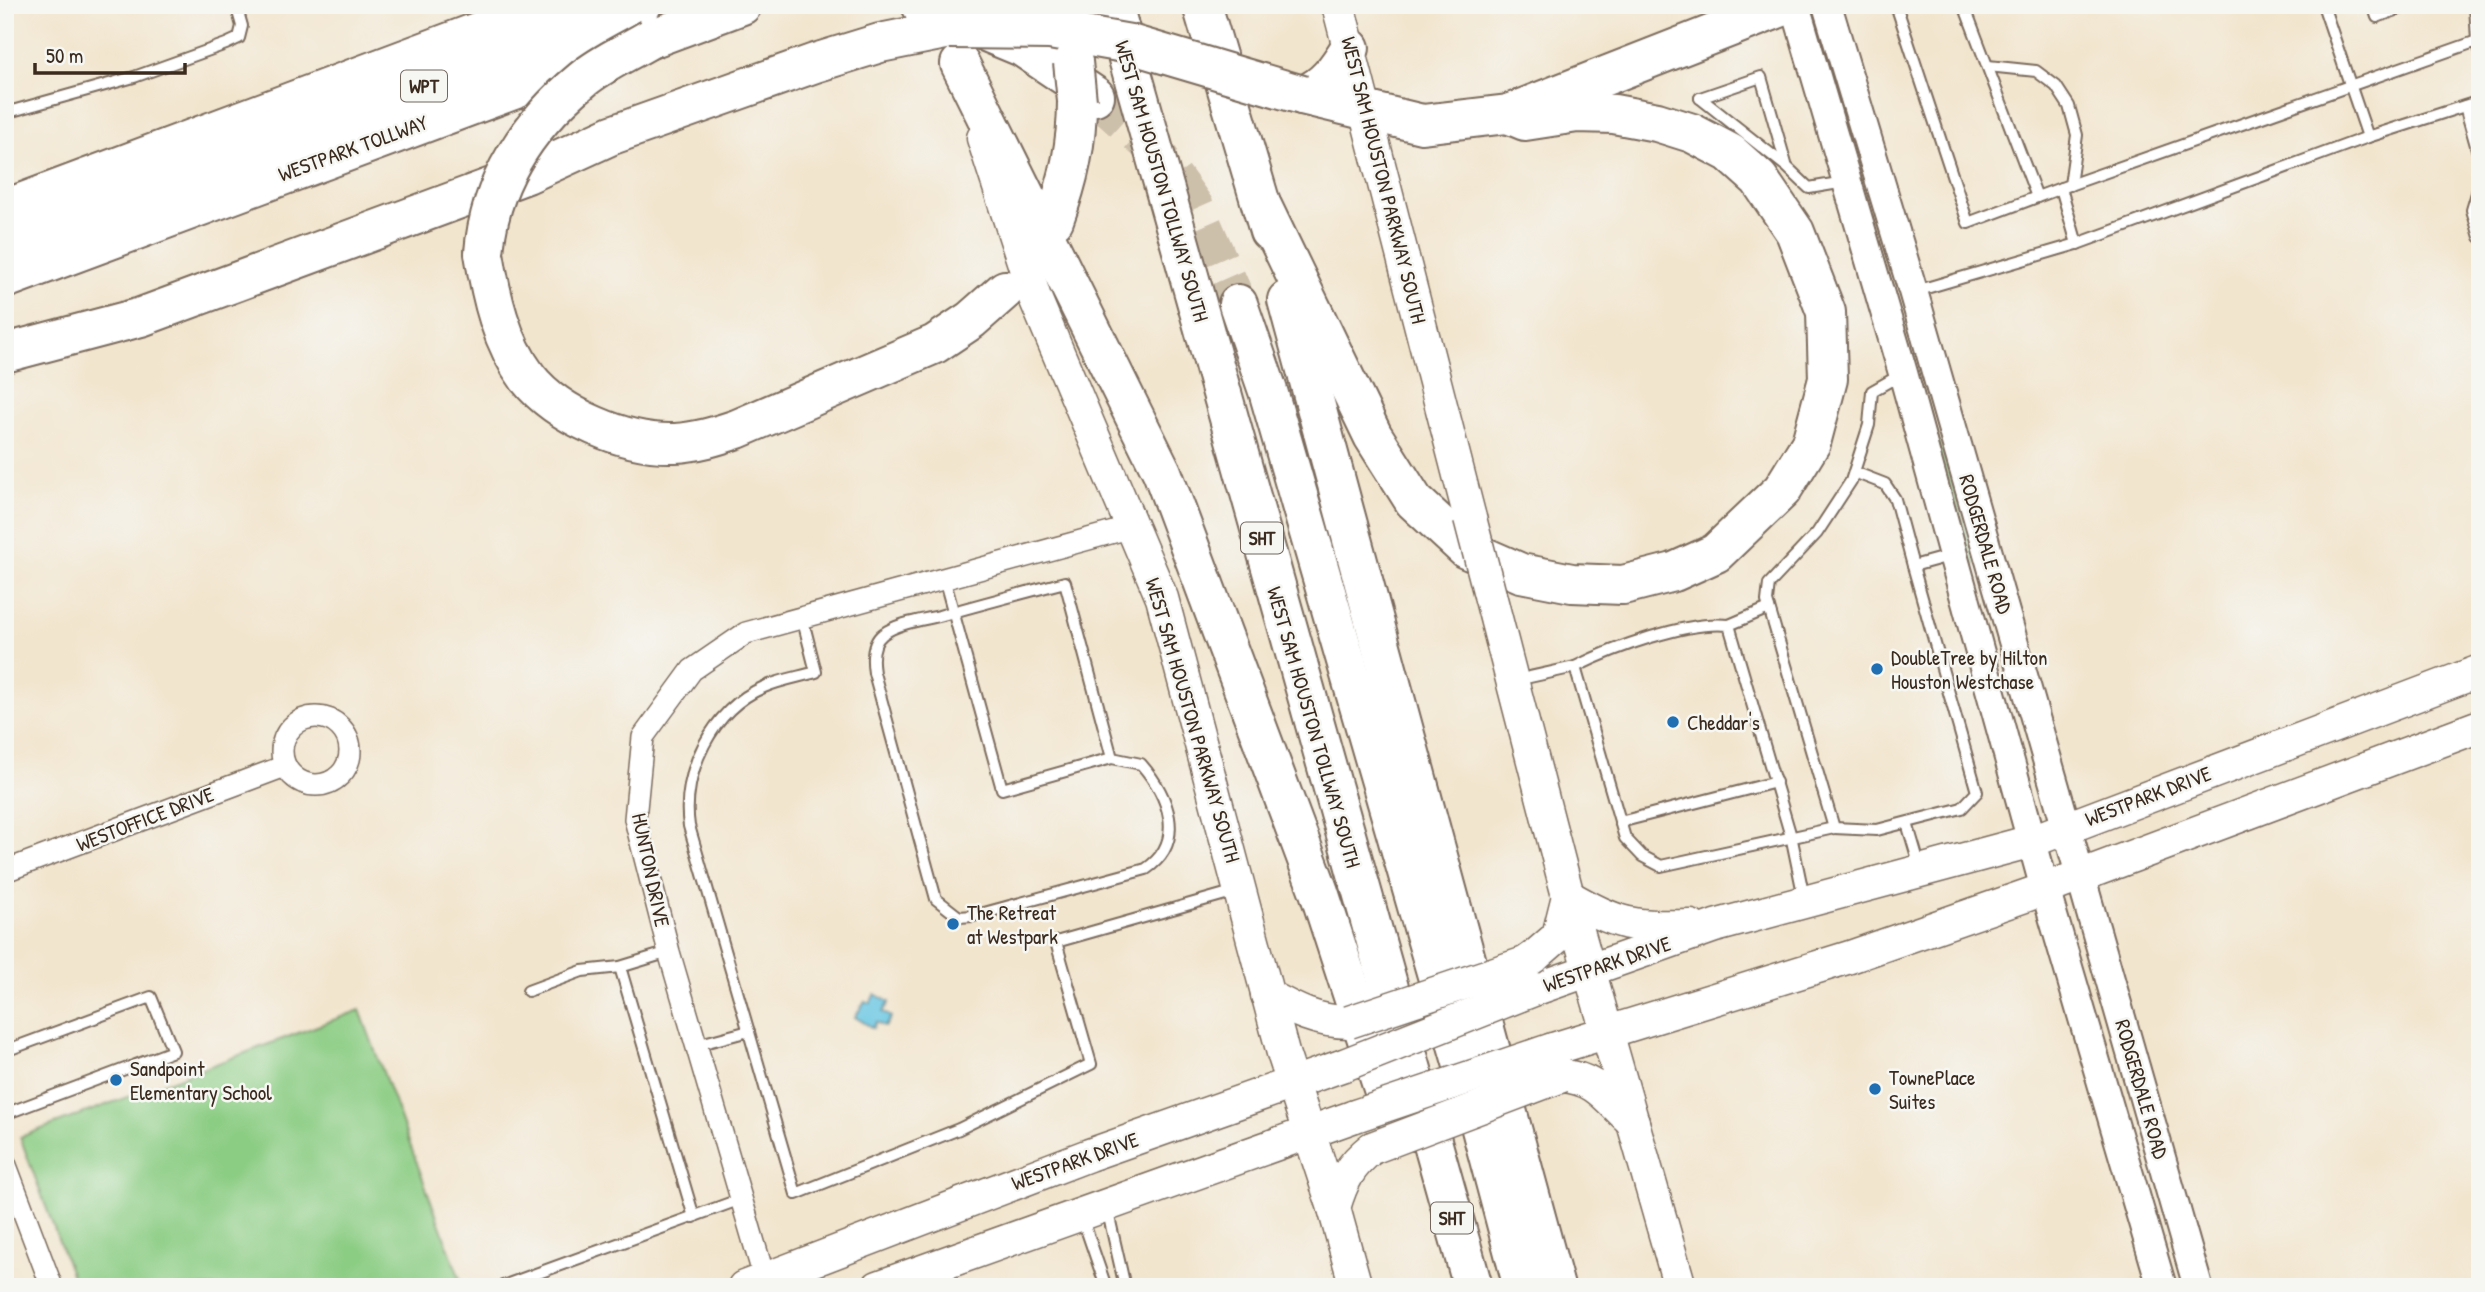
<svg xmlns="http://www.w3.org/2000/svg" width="2485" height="1292" font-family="'Patrick Hand',sans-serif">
  <rect width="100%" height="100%" fill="#f6f6f2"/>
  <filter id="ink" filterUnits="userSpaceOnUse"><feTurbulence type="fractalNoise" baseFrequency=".0143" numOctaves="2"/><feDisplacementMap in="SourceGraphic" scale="14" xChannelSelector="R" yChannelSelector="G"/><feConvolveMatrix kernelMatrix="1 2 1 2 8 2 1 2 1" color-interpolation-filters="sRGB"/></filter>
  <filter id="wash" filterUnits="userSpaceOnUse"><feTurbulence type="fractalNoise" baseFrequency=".00686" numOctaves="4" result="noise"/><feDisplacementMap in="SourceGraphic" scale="28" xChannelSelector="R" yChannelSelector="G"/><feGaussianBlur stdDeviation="1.57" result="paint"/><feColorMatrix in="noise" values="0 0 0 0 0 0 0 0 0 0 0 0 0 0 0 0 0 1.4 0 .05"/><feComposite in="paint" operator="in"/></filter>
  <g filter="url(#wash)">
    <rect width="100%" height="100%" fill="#f2e5ce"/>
    <g fill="#8ccd84" stroke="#647c51" stroke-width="2">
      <path d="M1926,400L1977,564L1969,566L1919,401Z"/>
      <path d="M360,1010L463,1287H76L20,1137Z"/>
    </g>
    <path fill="#63c5e2" stroke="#4f7880" stroke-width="2" d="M875,994L889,1002L883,1012L891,1017L885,1027L876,1022L873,1028L855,1017L865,1001L870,1003Z"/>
  </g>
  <g filter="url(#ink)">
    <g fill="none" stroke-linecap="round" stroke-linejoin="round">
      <path stroke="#cdc0ab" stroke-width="38" stroke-dasharray="38 19" stroke-linecap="butt" d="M1095,96L1152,147L1195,207L1238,304"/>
      <g stroke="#7b6b5c" stroke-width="14">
        <g id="service">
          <path d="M1896,5L1968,223L2061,188L2077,244L1916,291"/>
          <path d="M1964,5L2037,197"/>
          <path d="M2323,5L2368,137L2480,101"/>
          <path d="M2373,5L2377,17L2410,5"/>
          <path d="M2475,5L2477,41"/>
          <path d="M1988,66L2036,71L2056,86L2069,106L2077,135L2070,185"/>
          <path d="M1700,98L1786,166L1809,188L1845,182"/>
          <path d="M1700,98L1761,77L1786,164"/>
          <path d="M2465,106L2480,160"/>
          <path d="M5,113L134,77L226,44L239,38L242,26L236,5"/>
          <path d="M2480,183L2472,210L2480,237"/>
          <path d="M2061,188L2477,41L2480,50"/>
          <path d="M2077,244L2368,137"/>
          <path d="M1902,374L1872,391L1869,425L1851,481L1817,533L1769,584L1767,601L1834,828L1877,830L1962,808L1977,792L1913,566L1953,555"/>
          <path d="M1854,472L1885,484L1895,499L1913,566"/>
          <path d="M944,578L1002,789L1112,758L1065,582C1023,593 981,604 939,616C922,620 898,623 883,634C871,643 872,660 874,673L936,899L959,917L973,916L1146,869C1187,841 1168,795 1141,764L1112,758"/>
          <path d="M802,617L816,672C799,677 780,680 764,687C712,709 681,773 689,826L796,1194L959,1129L1091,1064L1056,942L1236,891"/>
          <path d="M1729,625L1769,608"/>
          <path d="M1575,667C1613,648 1688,620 1729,625L1792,840L1804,898"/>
          <path d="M1516,680L1575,667L1625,838L1642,856L1661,866L1834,828"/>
          <path d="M1620,822L1776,782"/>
          <path d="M1907,823L1920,867"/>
          <path d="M620,967L694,1217"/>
          <path d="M528,991L582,971L620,967L669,952"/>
          <path d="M696,1045L749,1031"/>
          <path d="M5,1051L151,997L173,1051L5,1114"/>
          <path d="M1107,1208L1125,1287"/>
          <path d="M1082,1217L1106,1287"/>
          <path d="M500,1287L741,1199"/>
        </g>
      </g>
      <g stroke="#7b6b5c" stroke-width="24">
        <g id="minor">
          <circle cx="316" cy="751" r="34"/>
          <path d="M5,871L285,766"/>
          <path d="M5,1163L52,1287"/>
          <path d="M767,1287L669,952L635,819L643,737L692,670L746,633L1132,527"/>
        </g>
      </g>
      <g stroke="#7b6b5c" stroke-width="32">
        <g id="tertiary">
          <path d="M1795,5L1903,373L2045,889L2162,1287"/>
          <path d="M1827,5L1913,291L2198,1287"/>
        </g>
      </g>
      <g stroke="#7b6b5c" stroke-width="35">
        <g id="secondary">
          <path d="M1338,5L1470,518"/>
          <path d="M983,138L1035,298L1162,598L1283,1053L1334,1208L1356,1287"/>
          <path d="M1490,595L1568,896L1680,1287"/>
          <path d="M1535,956L1558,936L1568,896C1620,926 1631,927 1691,926"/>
          <path d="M1536,989L1715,926L2032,841L2480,671"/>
          <path d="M1267,995C1294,1010 1317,1022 1349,1022"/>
          <path d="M1553,1049L1850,957L2045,889L2480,726"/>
          <path d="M1562,1076C1597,1078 1608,1100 1633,1122"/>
          <path d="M1334,1208C1342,1181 1350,1165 1372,1148"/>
          <path d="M744,1287L1089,1155L1344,1065"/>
          <path d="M878,1287L1355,1116"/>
        </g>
      </g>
      <g stroke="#7b6b5c" stroke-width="42">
        <g id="motorway">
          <path d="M921,5L1022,47L1095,96"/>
          <path d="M1057,5L1073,62"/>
          <path d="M1113,5L1473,1287"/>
          <path d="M1202,5L1269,231"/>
          <path d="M960,64L1162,472L1319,892L1390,1110L1413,1131"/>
          <path d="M1302,95L1422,124L1508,114L1787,5"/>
          <path d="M1302,95C1325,87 1337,69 1350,48"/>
          <path d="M1263,208L1373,436L1414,501L1466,549L1521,573L1572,583L1623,585L1674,572L1716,553L1782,490L1811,443L1828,379L1826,312L1795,232L1759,179L1730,153L1692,133L1657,122L1614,114L1577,113L1525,121L1508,114"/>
          <path d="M5,209L549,5"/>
          <path d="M1054,220C1069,180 1077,144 1077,101"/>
          <path d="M5,240L642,5"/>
          <path d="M484,253C491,297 501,342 528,378C558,416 626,445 675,443C697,442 716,436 737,429L935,344L971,320L1005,290"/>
          <path d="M5,279L742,5"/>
          <path d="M1287,300L1555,1287"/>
          <path d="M1238,304L1268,391L1477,1114L1523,1287"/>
          <path d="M5,353L141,317L527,174L612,135L815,63L880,43L950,29"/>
        </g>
      </g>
      <use href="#service" stroke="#fff" stroke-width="10"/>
      <use href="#minor" stroke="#fff" stroke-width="21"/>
      <use href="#tertiary" stroke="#fff" stroke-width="28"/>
      <use href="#secondary" stroke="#fff" stroke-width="32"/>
      <use href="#motorway" stroke="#fff" stroke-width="38"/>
      <g stroke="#7b6b5c" stroke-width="35" stroke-linecap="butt">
        <g id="secondary-bridge">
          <path d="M1470,518L1490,595"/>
          <path d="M1349,1022L1525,963L1535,956"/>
          <path d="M1344,1065L1536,989"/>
          <path d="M1355,1116L1553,1049"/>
          <path d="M1372,1148L1562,1076"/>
        </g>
      </g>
      <g stroke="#7b6b5c" stroke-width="42" stroke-linecap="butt">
        <g id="motorway-bridge">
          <path d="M950,29L1050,30L1130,44L1302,95"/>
          <path d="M1073,62L1077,101"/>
          <path d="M484,253C489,183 528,125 582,80C602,63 628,52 651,38"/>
        </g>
      </g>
      <use href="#secondary-bridge" stroke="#fff" stroke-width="32"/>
      <use href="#motorway-bridge" stroke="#fff" stroke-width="38"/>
    </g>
  </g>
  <g fill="#1f6fb2" stroke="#f6f6f2" stroke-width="2.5">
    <circle cx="1877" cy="669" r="7"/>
    <circle cx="1673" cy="722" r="7"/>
    <circle cx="953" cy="924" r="7"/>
    <circle cx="116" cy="1080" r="7"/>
    <circle cx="1875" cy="1089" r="7"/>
  </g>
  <g text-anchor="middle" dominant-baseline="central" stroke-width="5" stroke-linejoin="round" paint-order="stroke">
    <g fill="#f6f6f2" stroke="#73675e" stroke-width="2">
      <rect x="401" y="70.5" width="46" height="31" rx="5"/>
      <rect x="1241" y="522.5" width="42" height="31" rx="5"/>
      <rect x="1431" y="1202.5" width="42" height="31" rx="5"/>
    </g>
    <g font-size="19" font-weight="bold" fill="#3b2a1e">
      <text x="424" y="86">WPT</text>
      <text x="1262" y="538">SHT</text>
      <text x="1452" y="1218">SHT</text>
    </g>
    <g font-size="21" fill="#3b2a1e" stroke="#f6f6f2">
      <text transform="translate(353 148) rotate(-20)">WESTPARK TOLLWAY</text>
      <text transform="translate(1384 180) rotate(76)">WEST SAM HOUSTON PARKWAY SOUTH</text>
      <text transform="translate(1162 181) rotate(74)">WEST SAM HOUSTON TOLLWAY SOUTH</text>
      <text transform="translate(1986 544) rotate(74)">RODGERDALE ROAD</text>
      <text transform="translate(1193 720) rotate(74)">WEST SAM HOUSTON PARKWAY SOUTH</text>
      <text transform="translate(1314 727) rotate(74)">WEST SAM HOUSTON TOLLWAY SOUTH</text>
      <text transform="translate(2148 796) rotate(-21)">WESTPARK DRIVE</text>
      <text transform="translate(145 819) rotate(-21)">WESTOFFICE DRIVE</text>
      <text transform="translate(651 870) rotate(78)">HUNTON DRIVE</text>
      <text transform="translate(1607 964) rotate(-19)">WESTPARK DRIVE</text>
      <text transform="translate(2142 1089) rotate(74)">RODGERDALE ROAD</text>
      <text transform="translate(1075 1161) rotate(-20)">WESTPARK DRIVE</text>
    </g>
    <g font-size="21" fill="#3b2a1e" stroke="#f6f6f2" text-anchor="start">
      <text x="1891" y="657">DoubleTree by Hilton<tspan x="1891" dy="24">Houston Westchase</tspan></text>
      <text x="1687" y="722">Cheddar's</text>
      <text x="967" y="912">The Retreat<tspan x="967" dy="24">at Westpark</tspan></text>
      <text x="130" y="1068">Sandpoint<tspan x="130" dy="24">Elementary School</tspan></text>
      <text x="1889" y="1077">TownePlace<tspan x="1889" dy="24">Suites</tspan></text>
    </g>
  </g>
  <rect width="2485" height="1292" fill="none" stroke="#f6f6f2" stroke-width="28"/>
  <path d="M35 63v10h150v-10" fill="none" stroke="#3b2a1e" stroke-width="3.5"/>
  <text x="46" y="63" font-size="21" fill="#3b2a1e" stroke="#f6f6f2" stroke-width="5" paint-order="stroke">50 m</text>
</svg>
